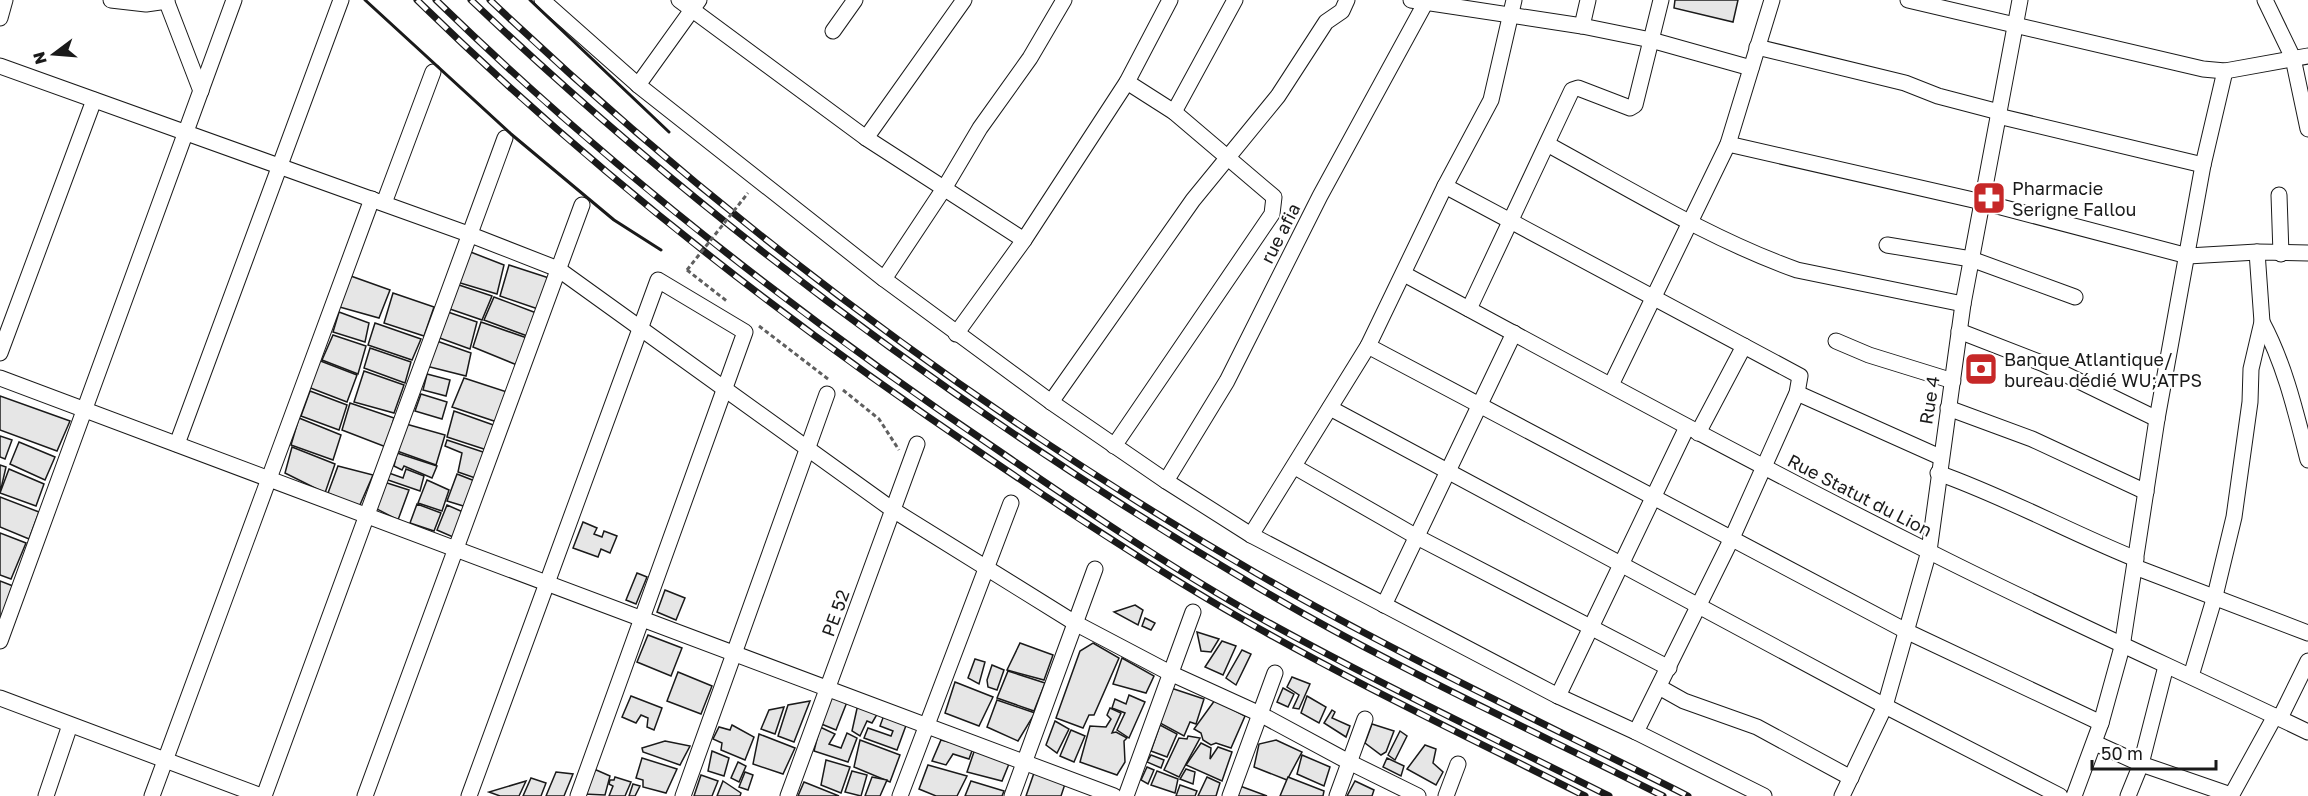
<svg xmlns="http://www.w3.org/2000/svg" width="2308" height="796" font-family="'Golos Text',sans-serif">
  <rect width="100%" height="100%" fill="#fff"/>
  <g fill="#e6e6e6" stroke="#1a1a1a" stroke-width="1.5">
    <path d="M1675,0H1738L1733,22L1674,8Z"/>
    <path d="M468,251L504,265L497,294L457,282Z"/>
    <path d="M509,265L549,278L538,309L500,296Z"/>
    <path d="M348,275L390,290L379,318L336,306Z"/>
    <path d="M456,284L492,296L482,320L447,308Z"/>
    <path d="M393,293L434,307L424,336L384,323Z"/>
    <path d="M494,297L539,314L530,337L484,320Z"/>
    <path d="M445,311L477,322L470,349L437,337Z"/>
    <path d="M339,312L369,323L365,342L333,332Z"/>
    <path d="M481,322L527,338L517,365L473,347Z"/>
    <path d="M375,323L421,339L412,360L368,345Z"/>
    <path d="M333,335L366,346L358,374L322,360Z"/>
    <path d="M434,340L471,353L466,376L426,366Z"/>
    <path d="M370,348L411,362L405,383L364,368Z"/>
    <path d="M318,360L357,375L347,402L308,387Z"/>
    <path d="M364,371L404,385L394,413L354,402Z"/>
    <path d="M427,374L450,380L446,396L423,390Z"/>
    <path d="M464,378L510,393L497,422L452,407Z"/>
    <path d="M310,391L347,405L339,430L301,416Z"/>
    <path d="M421,394L447,402L442,419L415,411Z"/>
    <path d="M0,396L70,421L57,451L0,430Z"/>
    <path d="M350,403L394,418L386,447L342,430Z"/>
    <path d="M454,411L499,427L490,451L447,437Z"/>
    <path d="M299,418L341,435L333,460L291,445Z"/>
    <path d="M406,424L445,435L436,465L397,451Z"/>
    <path d="M0,436L12,440L5,459L0,457Z"/>
    <path d="M447,440L489,454L481,480L458,472L462,453L445,446Z"/>
    <path d="M19,442L55,457L45,480L10,464Z"/>
    <path d="M292,447L335,464L325,493L285,473Z"/>
    <path d="M397,453L437,466L432,478L404,466L402,470L394,466Z"/>
    <path d="M0,465L6,467L0,493Z"/>
    <path d="M338,466L373,475L359,507L328,493Z"/>
    <path d="M9,469L44,484L36,506L0,493Z"/>
    <path d="M406,469L424,476L420,491L388,480L389,473L403,478Z"/>
    <path d="M457,474L480,483L470,508L447,501Z"/>
    <path d="M427,480L449,490L442,511L418,503Z"/>
    <path d="M384,482L409,490L398,520L375,508Z"/>
    <path d="M0,497L39,512L29,539L0,527Z"/>
    <path d="M417,504L441,513L434,531L410,523Z"/>
    <path d="M447,505L463,512L453,537L437,530Z"/>
    <path d="M583,522L597,528L594,534L602,537L604,531L617,536L610,553L601,549L598,557L573,548Z"/>
    <path d="M0,533L26,543L11,579L0,575Z"/>
    <path d="M637,573L647,577L636,604L626,600Z"/>
    <path d="M0,581L13,586L1,619L0,618Z"/>
    <path d="M665,590L685,598L676,620L657,612Z"/>
    <path d="M1135,605L1143,610L1138,625L1114,612Z"/>
    <path d="M1145,618L1155,623L1151,630L1142,626Z"/>
    <path d="M1197,632L1219,639L1211,652L1201,651Z"/>
    <path d="M648,635L682,648L671,676L637,662Z"/>
    <path d="M1222,641L1236,646L1223,675L1205,667Z"/>
    <path d="M1020,643L1053,655L1044,680L1007,670Z"/>
    <path d="M1093,643L1119,658L1094,715H1089L1083,728L1056,718L1080,651Z"/>
    <path d="M1242,650L1251,654L1236,685L1226,678Z"/>
    <path d="M1122,658L1154,676L1146,693L1113,684Z"/>
    <path d="M975,659L985,662L979,684L968,678Z"/>
    <path d="M992,665L1004,670L997,690L988,687L987,680Z"/>
    <path d="M1008,671L1045,683L1034,711L997,698Z"/>
    <path d="M678,672L712,686L701,714L667,701Z"/>
    <path d="M1292,677L1310,684L1299,709L1293,708L1299,695L1287,687Z"/>
    <path d="M955,682L993,697L979,726L945,713Z"/>
    <path d="M1171,688L1204,699L1196,724L1190,722L1184,736L1160,723Z"/>
    <path d="M1283,688L1294,694L1288,707L1277,702Z"/>
    <path d="M1129,695L1145,702L1129,738L1117,730L1125,713L1112,708L1115,699L1126,704Z"/>
    <path d="M631,696L662,708L654,730L647,727L648,718L641,715L636,723L622,717Z"/>
    <path d="M1307,696L1326,707L1319,723L1301,713Z"/>
    <path d="M829,697L847,702L836,730L819,723Z"/>
    <path d="M997,700L1035,713L1018,741L987,727Z"/>
    <path d="M1215,700L1245,716L1231,748L1216,743L1211,745L1203,740L1201,733L1194,729Z"/>
    <path d="M810,701L794,742L778,736L788,705Z"/>
    <path d="M858,704L879,711L872,723L867,721L860,736L852,731Z"/>
    <path d="M784,707L775,734L761,729L769,710Z"/>
    <path d="M1110,708L1121,713L1112,733L1116,732L1127,738L1124,741L1125,762L1117,775L1080,762L1090,726L1106,727L1111,719L1107,715Z"/>
    <path d="M1332,710L1335,712L1332,718L1350,726L1346,737L1324,723Z"/>
    <path d="M884,715L908,720L897,750L864,738L868,728L891,736L893,731L880,726Z"/>
    <path d="M1055,721L1069,729L1057,753L1046,745Z"/>
    <path d="M1372,724L1394,731L1386,752L1381,755L1365,743Z"/>
    <path d="M732,725L754,737L745,760L721,750L722,743L713,739L719,727L730,730Z"/>
    <path d="M1160,725L1177,734L1167,757L1151,751Z"/>
    <path d="M820,727L835,734L829,744L841,748L847,733L857,738L848,762L814,751Z"/>
    <path d="M1071,730L1085,736L1074,762L1060,756Z"/>
    <path d="M1400,731L1407,736L1395,760L1388,755Z"/>
    <path d="M759,734L795,748L783,774L753,764Z"/>
    <path d="M1188,736L1200,738L1179,777L1164,770L1179,738L1187,739Z"/>
    <path d="M860,740L900,755L890,782L854,767Z"/>
    <path d="M941,740L973,748L969,759L953,754L946,765L932,761Z"/>
    <path d="M1276,740L1302,752L1287,780L1254,767L1259,744Z"/>
    <path d="M665,741L690,746L680,765L643,752L642,748Z"/>
    <path d="M1201,743L1211,748L1210,759L1218,747L1232,752L1222,781L1186,765Z"/>
    <path d="M1425,745L1436,749L1433,763L1443,772L1436,785L1407,769Z"/>
    <path d="M976,746L1011,759L1002,781L967,772Z"/>
    <path d="M712,751L729,758L724,776L708,771Z"/>
    <path d="M1151,755L1164,760L1161,768L1147,762Z"/>
    <path d="M1302,755L1330,767L1324,786L1297,774Z"/>
    <path d="M642,758L677,769L666,793L643,787V780L636,778Z"/>
    <path d="M1387,758L1404,766L1401,776L1383,767Z"/>
    <path d="M826,760L850,767L841,793L821,785Z"/>
    <path d="M738,762L746,766L739,782L731,778Z"/>
    <path d="M928,765L967,776L957,796H936L919,789Z"/>
    <path d="M1147,767L1154,770L1148,784L1141,780Z"/>
    <path d="M594,769L610,776L605,795L584,794Z"/>
    <path d="M1186,769L1195,772L1193,784L1180,779Z"/>
    <path d="M852,771L867,775L861,796L845,792Z"/>
    <path d="M1157,771L1178,779L1175,793L1151,785Z"/>
    <path d="M556,772L573,774L564,796H546Z"/>
    <path d="M745,772L753,775L748,790L739,787Z"/>
    <path d="M1034,773L1065,784L1061,796H1026Z"/>
    <path d="M701,775L718,781L712,796H694Z"/>
    <path d="M615,777L631,782L625,796H609L613,786L609,784L610,780H614Z"/>
    <path d="M872,777L887,780L880,796H865Z"/>
    <path d="M1207,777L1220,783L1216,796H1198Z"/>
    <path d="M1288,777L1324,791L1323,796H1280Z"/>
    <path d="M531,778L546,783L541,796H523Z"/>
    <path d="M526,781L519,796H500L489,792Z"/>
    <path d="M723,781L741,793L740,796H717Z"/>
    <path d="M971,781L1004,791L1002,796H965Z"/>
    <path d="M1355,781L1374,790L1372,796H1347Z"/>
    <path d="M804,782L839,796H798Z"/>
    <path d="M633,784L640,786L635,796H629Z"/>
    <path d="M1180,785L1197,791L1195,796H1176Z"/>
    <path d="M1240,786L1267,796H1237Z"/>
  </g>
  <g fill="none" stroke-linecap="round" stroke-linejoin="round">
    <g stroke="#1a1a1a" stroke-width="17">
      <g id="minor">
        <path d="M111,0L146,4L167,1"/>
        <path d="M166,0L201,91"/>
        <path d="M542,0L638,85L884,279L1051,402L1166,481L1251,535L1558,696L1636,732L1764,796"/>
        <path d="M679,0L866,138L1024,240"/>
        <path d="M1411,0L1582,26L1651,40L1751,68"/>
        <path d="M1908,0L2203,69L2225,71L2308,56"/>
        <path d="M2265,0L2293,58L2308,129"/>
        <path d="M0,18L5,0"/>
        <path d="M1582,26L1588,0"/>
        <path d="M833,31L855,0"/>
        <path d="M1757,47L1905,83L1938,96L1999,112"/>
        <path d="M0,66L471,235L558,269L893,510L1075,623L1170,673L1260,714L1349,762L1418,796"/>
        <path d="M638,85L699,0"/>
        <path d="M1174,112L1235,0"/>
        <path d="M1998,116L2203,165"/>
        <path d="M866,138L964,0"/>
        <path d="M1547,144C1628,188 1710,239 1797,270L1963,304"/>
        <path d="M1728,144L1982,202L2188,256L2257,252L2308,253"/>
        <path d="M1445,186L1800,376L1797,393L1732,538L1636,732"/>
        <path d="M2279,195L2281,254"/>
        <path d="M384,203L433,72"/>
        <path d="M1887,245L1971,259L2075,297"/>
        <path d="M1404,274C1578,368 1750,462 1926,550C2052,614 2181,671 2308,732"/>
        <path d="M884,279L945,187L980,128L1030,58L1064,0"/>
        <path d="M1469,309L1572,90L1578,88L1630,108L1635,105L1661,0"/>
        <path d="M2262,322C2285,365 2296,413 2308,460"/>
        <path d="M1959,331L2044,364L2157,419"/>
        <path d="M956,334L1024,240L1127,82L1170,0"/>
        <path d="M1836,341L1869,355L1953,381"/>
        <path d="M1368,346L1908,632L2101,723"/>
        <path d="M0,353L94,100"/>
        <path d="M0,378L1114,796"/>
        <path d="M1611,385L1728,144L1772,0"/>
        <path d="M1797,393L1940,457"/>
        <path d="M1051,402L1193,200L1278,96L1326,22L1342,11L1347,0"/>
        <path d="M1330,408L1885,706L2060,796"/>
        <path d="M1948,408L2032,439L2146,492"/>
        <path d="M1698,433L1744,346"/>
        <path d="M177,444L341,0"/>
        <path d="M1114,446L1272,214L1274,197L1174,112L1127,82"/>
        <path d="M1295,467L1417,537L1669,668"/>
        <path d="M1938,473C2006,497 2069,532 2136,559"/>
        <path d="M1166,481L1227,381L1320,196L1427,0"/>
        <path d="M1251,535L1368,346L1445,186L1491,100L1514,0"/>
        <path d="M2135,567L2308,633"/>
        <path d="M1384,605L1514,333"/>
        <path d="M0,641L234,0"/>
        <path d="M2191,676L2215,596L2234,517L2250,402L2251,369L2262,322L2257,252"/>
        <path d="M1659,687L1684,701L1757,727L1851,778"/>
        <path d="M1558,696L1687,427"/>
        <path d="M0,698L261,796"/>
        <path d="M2280,718L2308,661"/>
        <path d="M2095,743L2141,764L2231,795"/>
        <path d="M46,796L70,725"/>
        <path d="M152,796L372,199"/>
        <path d="M264,796L505,138"/>
        <path d="M365,796L582,205"/>
        <path d="M469,796L658,280L745,332L578,796"/>
        <path d="M683,796L827,394"/>
        <path d="M788,796L917,444"/>
        <path d="M900,796L1011,503"/>
        <path d="M1012,796L1095,569"/>
        <path d="M1126,796L1193,612"/>
        <path d="M1230,796L1275,673"/>
        <path d="M1337,796L1365,719"/>
        <path d="M1446,796L1458,764"/>
        <path d="M1842,796L1885,706L1929,551L1963,304L2020,0"/>
        <path d="M2074,796L2101,723L2122,647L2157,419L2203,165L2225,71"/>
        <path d="M2128,796L2141,764L2166,666"/>
        <path d="M2231,796L2275,716"/>
      </g>
    </g>
    <g stroke="#5f5f5f" stroke-width="3" stroke-dasharray="4.5 3" stroke-linecap="butt">
      <path d="M687,270L728,302"/>
      <path d="M759,326L828,379"/>
      <path d="M843,390L879,419L899,450"/>
    </g>
    <use href="#minor" stroke="#fff" stroke-width="15"/>
    <g stroke="#1a1a1a" stroke-width="7">
      <g id="rail">
        <path d="M417,0C591,170 782,319 984,455C1068,512 1154,569 1242,619C1354,683 1470,738 1585,796"/>
        <path d="M436,0C611,170 803,319 1005,455C1084,509 1164,563 1246,610C1365,677 1488,735 1609,796"/>
        <path d="M471,0C707,225 971,418 1252,584C1384,663 1526,727 1663,796"/>
        <path d="M490,0C722,220 980,413 1256,573C1396,654 1544,723 1688,796"/>
      </g>
    </g>
    <use href="#rail" stroke="#fff" stroke-width="4.5" stroke-dasharray="14" stroke-linecap="butt"/>
    <path stroke="#5f5f5f" stroke-width="3" stroke-dasharray="4.5 3" stroke-linecap="butt" d="M687,270L748,193"/>
    <g stroke="#1a1a1a" stroke-width="3">
      <path d="M365,0L511,134L614,220L661,250"/>
      <path d="M530,0L669,132"/>
    </g>
  </g>
  <defs>
    <g id="pharmacy-square" transform="scale(1.725)"><rect x="-9" y="-9" width="18" height="18" rx="4" fill="#c62828" stroke="#fff"/><path d="M-2-6h4v4h4v4h-4v4h-4v-4h-4v-4h4Z" fill="#fff"/></g>
    <g id="bank-square" transform="scale(1.725)"><rect x="-9" y="-9" width="18" height="18" rx="4" fill="#c62828" stroke="#fff"/><path d="M-6-4H6V4H-6ZM0-2.3a2.3 2.3 0 1 0 0 4.6a2.3 2.3 0 1 0 0-4.6Z" fill="#fff"/></g>
  </defs>
  <g fill-rule="evenodd">
    <use href="#pharmacy-square" x="1989" y="198"/>
    <use href="#bank-square" x="1981" y="369"/>
  </g>
  <g text-anchor="middle" dominant-baseline="central" stroke-width="4.5" stroke-linejoin="round" paint-order="stroke">
    <g font-size="18" fill="#1a1a1a" stroke="#fff" text-anchor="start">
      <text x="2012" y="188">Pharmacie<tspan x="2012" dy="21">Serigne Fallou</tspan></text>
      <text x="2004" y="359">Banque Atlantique/<tspan x="2004" dy="21">bureau dédié WU;ATPS</tspan></text>
    </g>
    <g font-size="18" fill="#1a1a1a" stroke="#fff">
      <text transform="translate(1280 233) rotate(-63)">rue afia</text>
      <text transform="translate(1929 400) rotate(-81)">Rue 4</text>
      <text transform="translate(1860 495) rotate(27)">Rue Statut du Lion</text>
      <text transform="translate(835 613) rotate(-70)">PE 52</text>
    </g>
  </g>
  <g transform="translate(54 54) rotate(254)" stroke="#ffffff" stroke-width="4.5" paint-order="stroke">
  <path d="M0-4.5L10 22L0 15L-10 22Z" fill="#1a1a1a"/>
  <text y="-9" font-size="16" font-weight="bold" text-anchor="middle" fill="#1a1a1a">N</text>
  </g>
  <path d="M2092 760v9h124v-9" fill="none" stroke="#1a1a1a" stroke-width="3"/>
  <text x="2101" y="760" font-size="18" fill="#1a1a1a" stroke="#ffffff" stroke-width="4.5" paint-order="stroke">50 m</text>
</svg>
